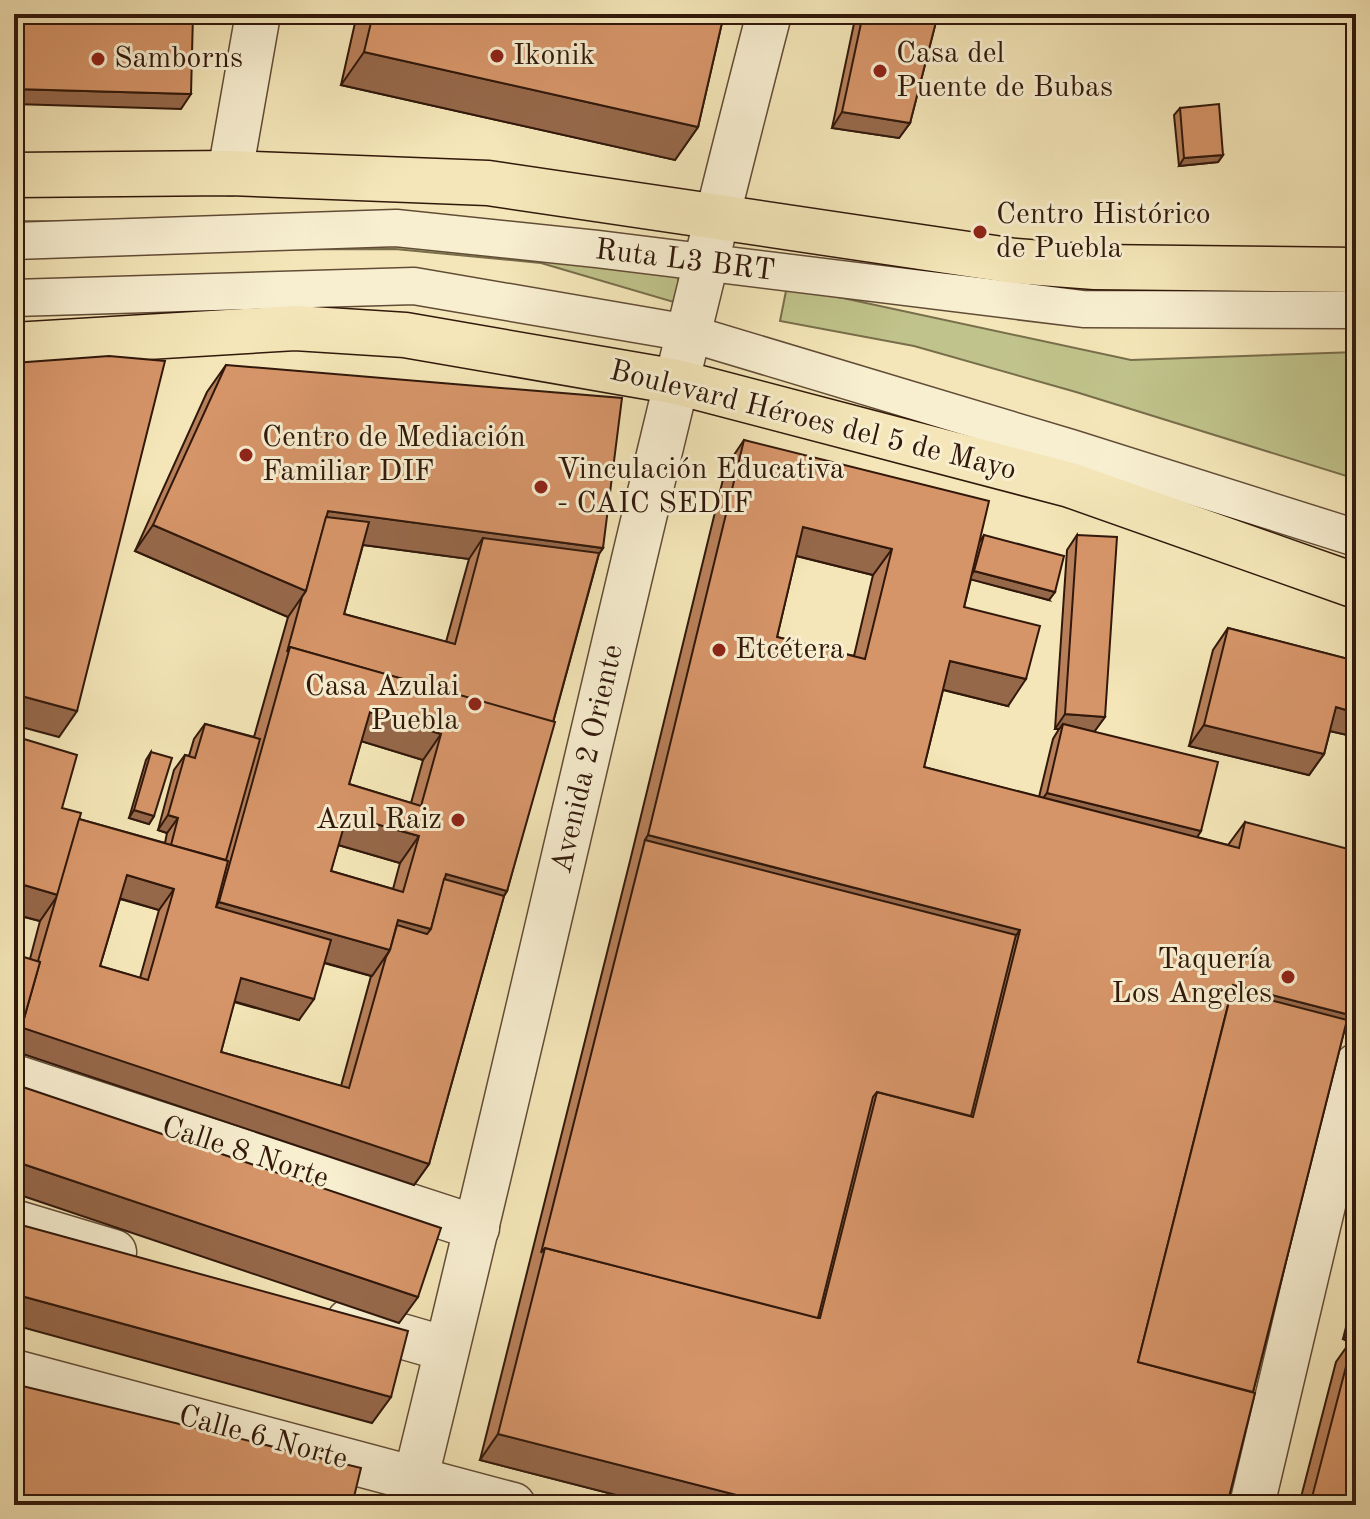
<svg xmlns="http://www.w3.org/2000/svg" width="1370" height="1519" font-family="'Old Standard TT',serif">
  <rect width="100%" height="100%" fill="#f4e6b8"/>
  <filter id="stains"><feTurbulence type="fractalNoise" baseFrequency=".0025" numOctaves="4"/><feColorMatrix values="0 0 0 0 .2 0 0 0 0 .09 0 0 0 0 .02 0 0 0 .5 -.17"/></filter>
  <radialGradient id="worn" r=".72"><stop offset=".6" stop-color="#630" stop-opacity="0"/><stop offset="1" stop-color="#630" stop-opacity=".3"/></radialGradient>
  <g fill="#c0c38b" stroke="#786e4b" stroke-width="2">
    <path d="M14,221L282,223L679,268L677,303L541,263L395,249L150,250L14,253Z"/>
    <path d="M787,286L1131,360L1356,352V479L1076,392L914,346L780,321Z"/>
  </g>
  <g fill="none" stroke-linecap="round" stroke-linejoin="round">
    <g stroke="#624c36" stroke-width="39">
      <g id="lane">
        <path d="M14,241L396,228L597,249L1083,309L1356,310"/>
        <path d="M14,298L414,286L688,333L1071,448L1356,538"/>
      </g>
    </g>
    <g stroke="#624c36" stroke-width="47">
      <g id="street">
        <path d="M230,173L258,14"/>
        <path d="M14,1077L477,1228"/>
        <path d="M14,1222L114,1252"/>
        <path d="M349,1321L446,1349"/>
        <path d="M14,1372L513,1505"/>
        <path d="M409,1505C532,1009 640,509 769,14"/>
        <path d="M1252,1505L1356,1066"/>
      </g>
    </g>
    <g stroke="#31180b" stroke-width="47">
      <g id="primary">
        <path d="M14,175L230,173L488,183L1015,261L1095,267L1356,270"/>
        <path d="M14,345L295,328L405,335L677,382L1070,485L1356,586"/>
      </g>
    </g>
    <use href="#lane" stroke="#f8efd1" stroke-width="36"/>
    <use href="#street" stroke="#f8efd1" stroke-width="44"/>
    <use href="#primary" stroke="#f4e6b8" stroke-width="44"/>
  </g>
  <g fill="#b8805a" stroke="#31180b" stroke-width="2" fill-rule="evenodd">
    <path d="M357,14H724L698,127L675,160L341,85Z"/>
    <path d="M856,14H938L910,123L899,138L832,128Z"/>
    <path d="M1180,108L1223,155L1218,162L1179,166L1174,115Z"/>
    <path d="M226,365L603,548L599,554L507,891L504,896L429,1164L414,1185L30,959L40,921L16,915L14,736L62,808L79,819L165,843L167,833L158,830L174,770L185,755L189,756L194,739L205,724L254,737L288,617L135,551L207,392ZM363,545L469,559L446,642L344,614ZM361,741L423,760L411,803L349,784ZM338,845L400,863L393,889L331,871ZM120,899L159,910L140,978L100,966ZM324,963L371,976L341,1086L221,1052L234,1002L299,1020Z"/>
    <path d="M744,440L980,541L984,535L1049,600L971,579L964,607L1008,706L943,690L924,767L1039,797L1053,739L1059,729H1055L1067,550L1077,535L1094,732L1201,831L1197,837L1228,845L1245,822L1350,1015L1347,1020L1253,1392L1227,1505H655L480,1460L630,861L726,467ZM796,556L873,575L854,656L777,637Z"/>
    <path d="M1228,628L1356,661V737L1330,731L1324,754L1309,775L1189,746L1213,650Z"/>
    <path d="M151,752L154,816L149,824L129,818L146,760Z"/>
    <path d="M1356,1288V1505H1299L1336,1362L1350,1342L1343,1339Z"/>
  </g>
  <g fill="#96684a" stroke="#31180b" stroke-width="2">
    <path d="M364,52L698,127L675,160L341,85Z"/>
    <path d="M14,89L191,94L181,109L14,104Z"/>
    <path d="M842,112L910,123L899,138L832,128Z"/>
    <path d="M1223,155L1218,162L1179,166L1184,158Z"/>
    <path d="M328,511L603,548L584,575L483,538L469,559L318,539Z"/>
    <path d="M153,525L306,591L288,617L135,551Z"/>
    <path d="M803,527L892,549L873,575L785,553Z"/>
    <path d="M974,571L1055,592L1049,600L969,579Z"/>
    <path d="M950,661L1026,679L1008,706L932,687Z"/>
    <path d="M14,694L77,711L59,737L14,725Z"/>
    <path d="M1336,707L1356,713V737L1321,729Z"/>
    <path d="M370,712L441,734L423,760L351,738Z"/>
    <path d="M1065,714L1105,717L1094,732L1063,724L1059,729H1055Z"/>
    <path d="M1204,725L1324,754L1309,775L1189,746Z"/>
    <path d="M1047,793L1201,831L1191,846L1036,808Z"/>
    <path d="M134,810L154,816L149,824L129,818Z"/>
    <path d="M168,815L178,818L167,833L158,830Z"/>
    <path d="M347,816L419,836L400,863L328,842Z"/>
    <path d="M648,835L1020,930L1001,956L645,840Z"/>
    <path d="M446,874L507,891L489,918L436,902Z"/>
    <path d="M127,875L174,889L159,910L112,896Z"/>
    <path d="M24,885L58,895L40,921L14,914Z"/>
    <path d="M219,902L390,950L372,976L201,928Z"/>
    <path d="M398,920L431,929L412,955L388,948Z"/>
    <path d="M241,978L314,999L299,1020L226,999Z"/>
    <path d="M1233,985L1350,1015L1332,1041L1224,1013Z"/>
    <path d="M14,1019L429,1164L414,1185L14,1051Z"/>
    <path d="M14,1161L418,1297L399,1323L14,1193Z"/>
    <path d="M14,1294L391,1397L372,1423L14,1325Z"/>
    <path d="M1356,1321V1343L1354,1336L1350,1342L1343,1339Z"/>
    <path d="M498,1434L776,1505H655L480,1460Z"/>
  </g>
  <g fill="#d69569" stroke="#31180b" stroke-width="2" fill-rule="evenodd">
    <path d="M14,14H193L191,94L14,89Z"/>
    <path d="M373,14H724L698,127L364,52Z"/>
    <path d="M863,14H938L910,123L842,112Z"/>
    <path d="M1219,104L1223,155L1184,158L1180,108Z"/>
    <path d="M109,356L165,361L77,711L14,694V363Z"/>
    <path d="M226,365L622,398L603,548L328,511L306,591L153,525Z"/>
    <path d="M744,440L989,501L964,607L1040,626L1026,679L950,661L924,767L1239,848L1245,822L1356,851V992L1350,1015L1233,985L1138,1362L1255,1393L1227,1505H776L498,1434L545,1248L820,1318L877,1092L973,1117L1020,930L648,835ZM803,527L892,549L865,659L777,637Z"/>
    <path d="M326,517L369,522L344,614L455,644L483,538L599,553L553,722L290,647L287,652L302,597L306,591Z"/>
    <path d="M984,535L1064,556L1055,592L974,571Z"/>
    <path d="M1077,535L1117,537L1105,717L1065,714Z"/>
    <path d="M1228,628L1356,661V713L1336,707L1324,754L1204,725Z"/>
    <path d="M290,647L555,722L507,891L446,874L431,929L398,920L390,950L219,902ZM370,712L441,734L421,806L349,784ZM347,816L419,836L403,892L331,871Z"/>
    <path d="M205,724L260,739L226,860L171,845L178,818L168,815L185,755L195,758Z"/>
    <path d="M1063,724L1218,762L1201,831L1047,793Z"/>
    <path d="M14,736L77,755L62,808L81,813L58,895L24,885L14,921Z"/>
    <path d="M151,752L172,758L154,816L134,810Z"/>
    <path d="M79,819L228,861L216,907L331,940L314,999L241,978L221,1052L349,1088L386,957L390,950L397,925L427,934L431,929L444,879L504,896L429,1164L20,1027L23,1022L40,962L38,961ZM127,875L174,889L148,980L100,966Z"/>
    <path d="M645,840L1016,935L971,1116L877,1092L873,1097L818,1318L545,1248L541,1253Z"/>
    <path d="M14,954L40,962L23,1022L14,1019Z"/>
    <path d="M1232,990L1347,1020L1253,1392L1138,1362Z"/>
    <path d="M14,1084L441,1228L418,1297L14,1161Z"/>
    <path d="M14,1223L408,1331L391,1397L14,1294Z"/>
    <path d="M1354,1336L1356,1337V1505H1310Z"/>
    <path d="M14,1384L361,1468L352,1505H14Z"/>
  </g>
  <g fill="#8f2418" stroke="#f8efd1" stroke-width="3">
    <circle cx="497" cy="56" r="8"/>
    <circle cx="98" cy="59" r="8"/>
    <circle cx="880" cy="71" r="8"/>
    <circle cx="980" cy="232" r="8"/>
    <circle cx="246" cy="455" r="8"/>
    <circle cx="541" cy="487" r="8"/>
    <circle cx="719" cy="650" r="8"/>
    <circle cx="475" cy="704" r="8"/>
    <circle cx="458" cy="820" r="8"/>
    <circle cx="1288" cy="977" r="8"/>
  </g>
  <g text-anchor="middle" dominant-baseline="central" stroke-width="6" stroke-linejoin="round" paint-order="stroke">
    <g font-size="30" fill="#31180b" stroke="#f8efd1" text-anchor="start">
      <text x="896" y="54">Casa del<tspan x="896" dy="34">Puente de Bubas</tspan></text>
      <text x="513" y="56">Ikonik</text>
      <text x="114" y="59">Samborns</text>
      <text x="996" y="215">Centro Histórico<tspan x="996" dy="34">de Puebla</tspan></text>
      <text x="262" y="438">Centro de Mediación<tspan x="262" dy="34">Familiar DIF</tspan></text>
      <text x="557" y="470">Vinculación Educativa<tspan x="557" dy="34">- CAIC SEDIF</tspan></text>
      <text x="735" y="650">Etcétera</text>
      <text x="459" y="687" text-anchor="end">Casa Azulai<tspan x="459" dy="34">Puebla</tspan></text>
      <text x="442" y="820" text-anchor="end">Azul Raiz</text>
      <text x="1272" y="960" text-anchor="end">Taquería<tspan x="1272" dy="34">Los Angeles</tspan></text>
    </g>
    <g font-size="30" fill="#31180b" stroke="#f8efd1">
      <text transform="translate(685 261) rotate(7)">Ruta L3 BRT</text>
      <text transform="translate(813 421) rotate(14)">Boulevard Héroes del 5 de Mayo</text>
      <text transform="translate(588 759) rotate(-77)">Avenida 2 Oriente</text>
      <text transform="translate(245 1153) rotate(18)">Calle 8 Norte</text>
      <text transform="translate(263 1438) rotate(15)">Calle 6 Norte</text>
    </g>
  </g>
  <rect width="1370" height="1519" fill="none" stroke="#f4e6b8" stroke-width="48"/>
  <rect x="16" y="16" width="1338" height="1487" fill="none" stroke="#31180b" stroke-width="4"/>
  <rect x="24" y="24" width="1322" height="1471" fill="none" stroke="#31180b" stroke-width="2"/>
  <rect width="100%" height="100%" filter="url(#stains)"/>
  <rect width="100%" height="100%" fill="url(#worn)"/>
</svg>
